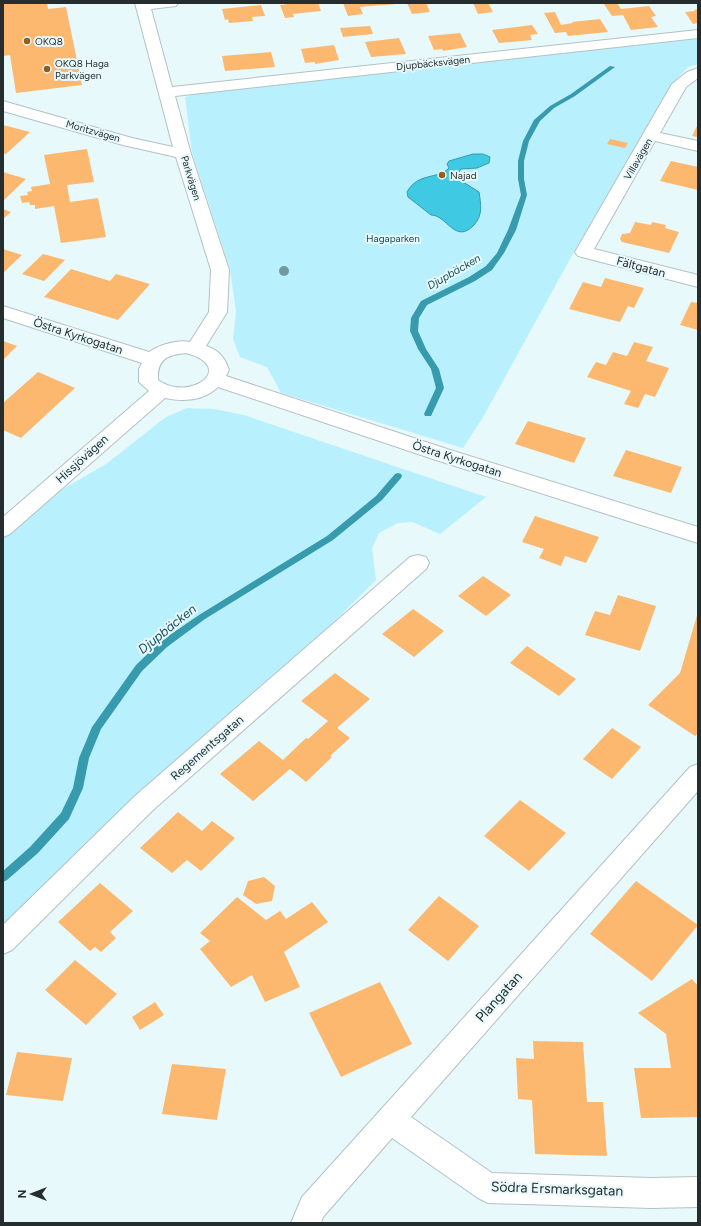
<svg xmlns="http://www.w3.org/2000/svg" width="701" height="1226" font-family="Figtree,sans-serif">
  <rect width="100%" height="100%" fill="#e8f9fc"/>
  <g fill="#b9f0fd">
    <path d="M698,39V64L688,67L676,80L644,132L575,250L482,419L463,448L281,393L267,367L240,357L233,339L236,312L230,269L192,153L185,97L206,91Z"/>
    <path d="M187,408L214,409L244,415L486,497L440,534L412,522L398,523L379,533L372,548L376,580L215,740L3,942V529L20,514L106,464L166,417Z"/>
  </g>
  <path fill="#40c9e3" stroke="#389aad" d="M473,154H483L490,157L489,163L477,168L461,169L456,176L460,180L479,192C481,205 483,215 474,225C455,245 447,215 431,215L408,197L407,192C418,172 437,180 449,168L447,164L449,161Z"/>
  <g fill="none" stroke-linecap="round" stroke-linejoin="round">
    <g fill="#389aad" fill-rule="evenodd">
      <path d="M610,66L615,67L575,96L554,108L540,121L529,141L524,161V179L527,195L516,230L504,253L492,270L475,281L427,305L419,318L418,331L426,349L439,369L444,388L431,416H425L424,414L436,388L431,369L418,349L410,331L411,318L421,301L469,277L486,266L497,253L508,230L521,195L518,179V161L523,141L534,120L550,106L571,94Z"/>
      <path d="M398,473L401,474L402,476L401,478L382,500L333,540L205,619L167,647L142,671L101,729L89,758L83,788L69,819L38,853L7,880L3,882V871L30,847L61,813L73,788L79,758L92,727L136,665L161,641L199,615L327,536L376,496L395,474Z"/>
    </g>
  </g>
  <g fill="#fcb86f">
    <path d="M3,3H47L48,9L66,7L82,85L16,93L10,55L3,56Z"/>
    <path d="M288,3H318L321,11L293,14L294,17L285,18L280,5L288,4Z"/>
    <path d="M343,3H396V4L360,7L363,14L348,16Z"/>
    <path d="M407,3H426L430,12L412,14Z"/>
    <path d="M473,3H488L493,12L478,14Z"/>
    <path d="M617,3L621,9L649,6L656,16L651,17L658,27L631,30L623,15L612,16L604,4Z"/>
    <path d="M261,5L265,16L252,17L253,21L229,23L228,19L225,20L222,9Z"/>
    <path d="M698,9V23L693,24L685,12L695,11L694,10Z"/>
    <path d="M555,12L561,25L573,23L572,22L600,19L608,32L568,36L566,32L555,33L544,13Z"/>
    <path d="M532,25L538,34L530,35L532,40L499,43L492,30Z"/>
    <path d="M370,26L373,34L343,37L340,28Z"/>
    <path d="M460,33L467,47L443,51L442,49L434,50L428,36Z"/>
    <path d="M399,38L406,54L371,57L365,42Z"/>
    <path d="M334,45L339,60L315,64V62L305,63L301,49Z"/>
    <path d="M271,52L275,67L225,71L222,56Z"/>
    <path d="M698,124V137L692,136Z"/>
    <path d="M3,125L30,132L6,154L3,153Z"/>
    <path d="M610,139L628,143L625,148L607,144Z"/>
    <path d="M87,149L94,182L67,185L70,202L98,198L106,237L61,243L54,206L35,209V205H30L29,202L22,203L20,196L28,195L27,192L32,191L31,187L50,184L44,155Z"/>
    <path d="M671,161L698,167V190L660,181Z"/>
    <path d="M3,172L26,179L3,201Z"/>
    <path d="M3,209L11,212L3,219Z"/>
    <path d="M635,222L651,225L652,222L666,225L665,228L679,232L669,253L622,242L620,239L622,234L630,233Z"/>
    <path d="M3,249L22,255L3,273Z"/>
    <path d="M43,254L65,260L44,281L22,274Z"/>
    <path d="M71,269L110,281L116,274L150,284L118,320L44,297Z"/>
    <path d="M605,278L644,288L634,308L628,306L620,322L569,309L583,282L601,287Z"/>
    <path d="M691,302L698,303V330L680,325Z"/>
    <path d="M3,341L17,346L3,360Z"/>
    <path d="M634,342L653,347L646,361L669,368L655,397L645,394L638,408L624,404L631,391L587,377L596,362L606,365L613,352L627,356Z"/>
    <path d="M38,372L75,388L21,438L3,430V403Z"/>
    <path d="M528,421L586,438L574,463L515,444Z"/>
    <path d="M626,450L682,467L671,493L613,476Z"/>
    <path d="M535,516L599,537L586,563L565,556L561,566L539,558L544,549L522,542Z"/>
    <path d="M483,576L511,595L486,616L458,596Z"/>
    <path d="M618,595L656,606L640,651L585,635L595,611L610,615Z"/>
    <path d="M413,609L444,631L414,657L382,634Z"/>
    <path d="M698,612V733L695,736L648,705L680,673Z"/>
    <path d="M527,646L576,679L559,696L510,663Z"/>
    <path d="M335,673L370,699L337,728L350,738L330,756L332,757L306,782L290,769L253,801L220,774L259,741L283,760L306,738L308,739L328,721L301,701Z"/>
    <path d="M612,728L641,747L612,779L583,759Z"/>
    <path d="M520,800L566,833L529,871L484,836Z"/>
    <path d="M178,812L202,831L212,821L235,838L201,871L187,860L172,873L140,848Z"/>
    <path d="M264,877L275,886L272,901L256,904L243,895L248,881Z"/>
    <path d="M636,881L698,925L652,981L590,934Z"/>
    <path d="M100,883L133,911L110,932L116,938L101,952L95,947L90,951L58,922Z"/>
    <path d="M439,896L479,926L448,961L408,930Z"/>
    <path d="M237,897L266,920L280,911L286,919L312,902L328,922L284,952L300,987L265,1002L252,975L231,987L200,949L210,941L200,933Z"/>
    <path d="M75,960L117,994L86,1025L45,990Z"/>
    <path d="M692,979L698,986V1117L641,1118L634,1068H671L666,1034L638,1013Z"/>
    <path d="M380,982L412,1044L341,1077L309,1013Z"/>
    <path d="M155,1002L164,1015L140,1030L132,1017Z"/>
    <path d="M533,1041L583,1042L587,1102H603L607,1156L535,1154L532,1100L518,1099L516,1058L534,1059Z"/>
    <path d="M17,1052L72,1058L63,1101L6,1095Z"/>
    <path d="M172,1064L226,1069L217,1120L162,1114Z"/>
  </g>
  <g fill="none" stroke-linecap="round" stroke-linejoin="round">
    <g stroke="#b2c1c5" stroke-width="2">
      <g id="minor">
        <path d="M135,3H178L176,6L151,9L172,87L698,30V38L175,96L191,154L229,270L227,312L206,346C219,350 225,358 229,370L226,376L447,449L698,527V543L433,459L218,387C204,401 183,402 165,398L10,534L3,537V517L149,391L139,382V369L142,363L3,318V306L149,352C159,345 178,339 190,342L209,312L211,270L176,157L123,145L3,111V101L132,138L173,147ZM186,353C238,367 190,403 158,380C157,359 167,355 186,353Z"/>
        <path d="M698,68V78L686,87L660,133L698,141V151L655,141L594,249L698,275V287L578,256L575,252L672,84L687,72Z"/>
        <path d="M418,555L426,557L429,563L426,569L153,810L12,950L3,954V925L135,796L410,557Z"/>
        <path d="M698,764V791L411,1117L492,1173L651,1178L698,1177V1207L651,1208L488,1203L478,1198L392,1138L323,1217L321,1223H291L302,1197L690,767Z"/>
      </g>
    </g>
    <use href="#minor" fill="#fff" fill-rule="evenodd"/>
  </g>
  <circle fill="#7199a0" cx="284" cy="271" r="5"/>
  <g fill="#965f18" stroke="#e8f9fc" stroke-width="1.5">
    <circle cx="27" cy="41" r="4"/>
    <circle cx="47" cy="69" r="4"/>
    <circle cx="442" cy="175" r="4"/>
  </g>
  <g text-anchor="middle" dominant-baseline="central" stroke-width="4" stroke-linejoin="round" paint-order="stroke">
    <g font-size="10" fill="#262d2e" stroke="#e8f9fc" text-anchor="start">
      <text x="35" y="41">OKQ8</text>
      <text x="55" y="63">OKQ8 Haga<tspan x="55" dy="12">Parkvägen</tspan></text>
      <text x="450" y="175">Najad</text>
    </g>
    <g font-size="10" fill="#262d2e" stroke="#e8f9fc">
      <text transform="translate(433 63) rotate(-6)">Djupbäcksvägen</text>
      <text transform="translate(93 131) rotate(16)">Moritzvägen</text>
      <text transform="translate(638 159) rotate(-60)">Villavägen</text>
      <text transform="translate(191 178) rotate(73)">Parkvägen</text>
    </g>
    <g font-size="10" fill="#0f4a55" stroke="#e8f9fc">
      <text x="393" y="238">Hagaparken</text>
    </g>
    <g font-size="11" font-style="italic" fill="#174f5b" stroke="#e8f9fc">
      <text transform="translate(454 272) rotate(-30)">Djupbäcken</text>
    </g>
    <g font-size="12" fill="#262d2e" stroke="#e8f9fc">
      <text transform="translate(641 267) rotate(15)">Fältgatan</text>
      <text transform="translate(78 336) rotate(18)">Östra Kyrkogatan</text>
      <text transform="translate(82 459) rotate(-42)">Hissjövägen</text>
      <text transform="translate(457 459) rotate(18)">Östra Kyrkogatan</text>
      <text transform="translate(207 748) rotate(-41)">Regementsgatan</text>
    </g>
    <g font-size="13" font-style="italic" fill="#174f5b" stroke="#e8f9fc">
      <text transform="translate(167 629) rotate(-39)">Djupbäcken</text>
    </g>
    <g font-size="14" fill="#262d2e" stroke="#e8f9fc">
      <text transform="translate(499 997) rotate(-48)">Plangatan</text>
      <text transform="translate(557 1189) rotate(2)">Södra Ersmarksgatan</text>
    </g>
  </g>
  <rect width="701" height="1226" fill="none" stroke="#262d2e" stroke-width="8"/>
  <g transform="translate(32 1194) rotate(270)" stroke="#e8f9fc" stroke-width="3" paint-order="stroke">
  <path d="M0-3L7 15L0 10L-7 15Z" fill="#262d2e"/>
  <text y="-6" font-size="11" font-weight="bold" text-anchor="middle" fill="#262d2e">N</text>
  </g>
</svg>
